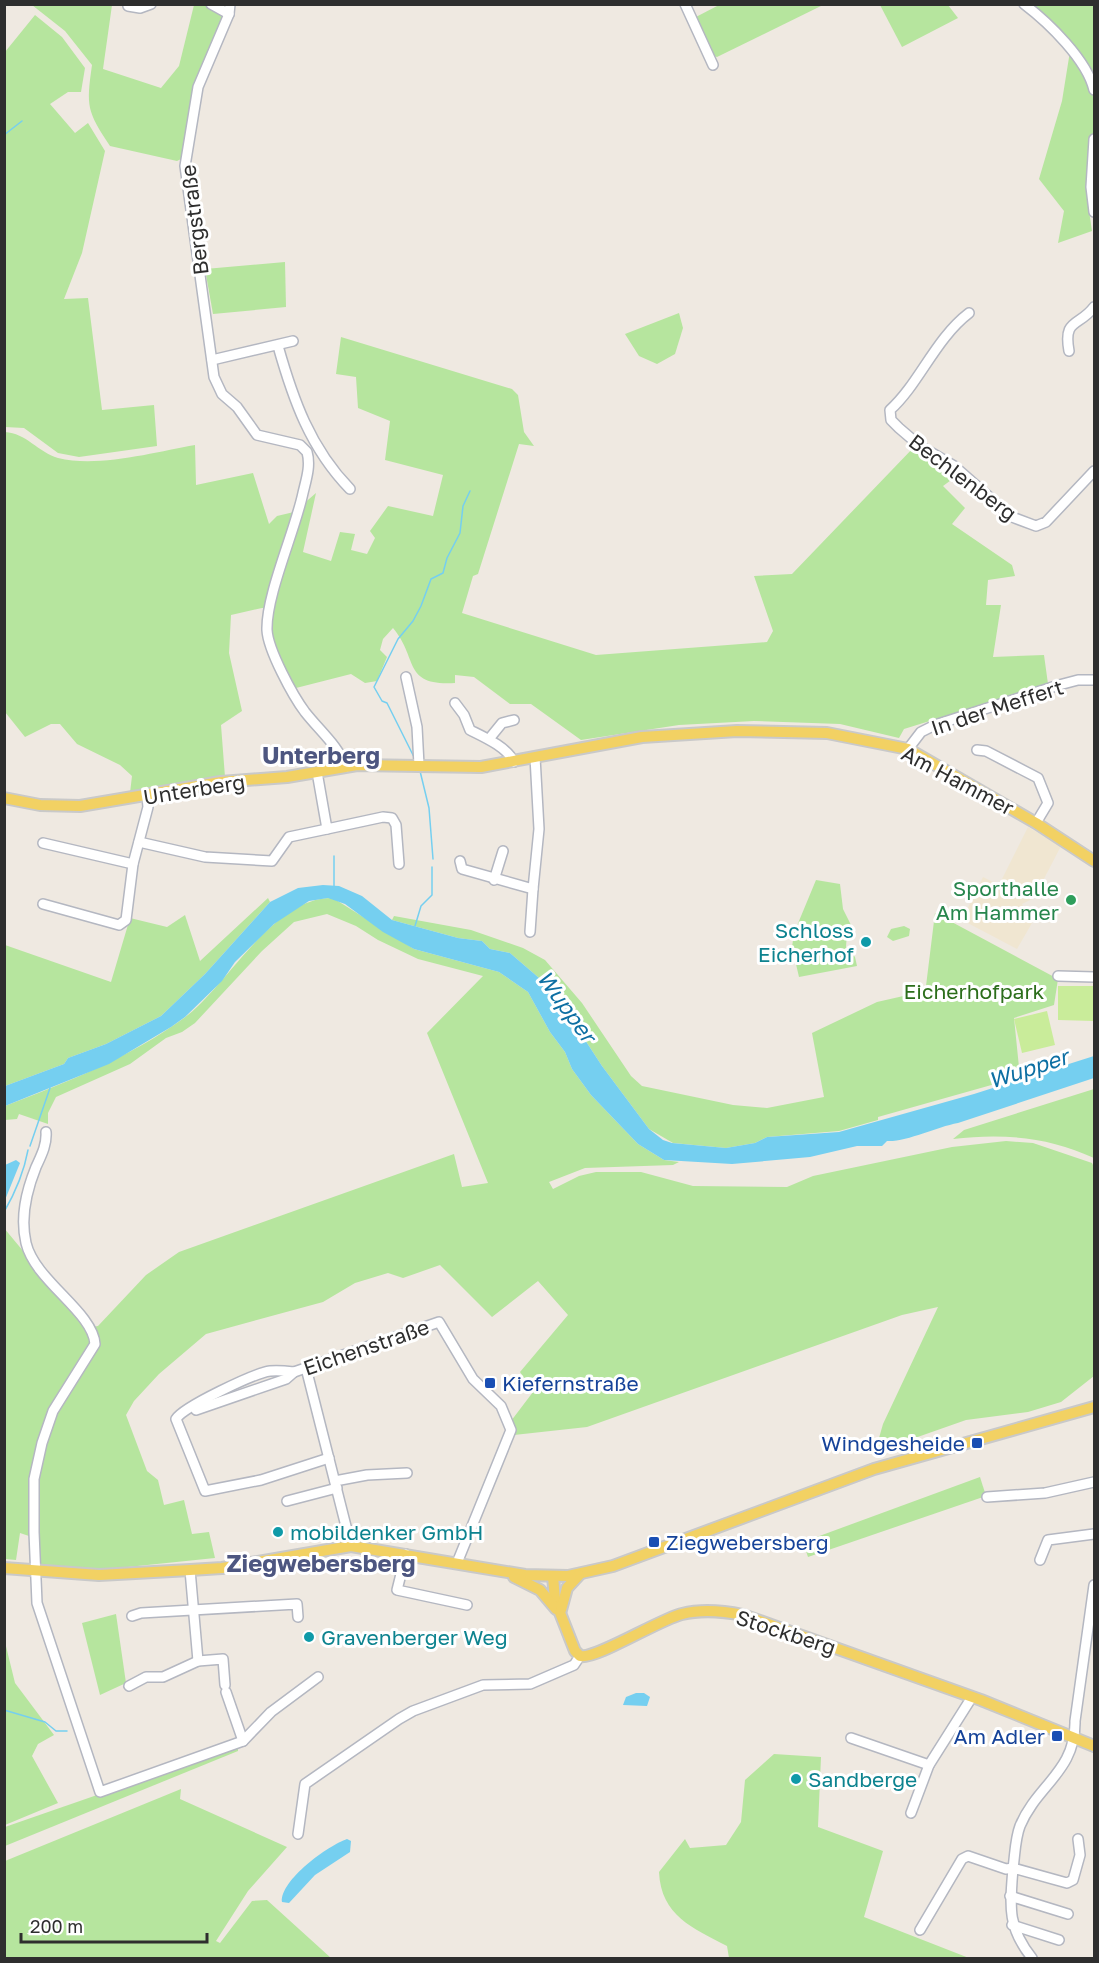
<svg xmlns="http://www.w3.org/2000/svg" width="1099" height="1963" font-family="'Golos Text',sans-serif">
  <rect width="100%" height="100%" fill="#efe9e1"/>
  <path fill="#f0e6d1" d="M1028,827L1061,846L1034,898L1022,904L1032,923L1017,949L962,920L983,877L999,885Z"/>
  <g fill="#b6e59e">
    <path d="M32,5H112L103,69L161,88L179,66L194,5H206L223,17L201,68L192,98L181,159L177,161L110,146C87,111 86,107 92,65L65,31Z"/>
    <path d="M719,5H823L717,57L711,55L694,18Z"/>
    <path d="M880,5H948L958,18L902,47Z"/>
    <path d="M1032,5H1094V175L1087,176L1086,190L1092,231L1058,243L1064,211L1039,179L1062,101L1071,45Z"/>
    <path d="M35,15L62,37L85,68L81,92H68L50,104L75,133L88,123L105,151L82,253L64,299L88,298L102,410L154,405L157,446L79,457L58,453L24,428L5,427V52Z"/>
    <path d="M285,262L286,307L213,314L205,269Z"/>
    <path d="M679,313L683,328L675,354L657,364L639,356L625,334Z"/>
    <path d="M341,337L512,389L518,395L524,432L534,446L519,444L478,574L473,576L462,613L596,655L767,642L773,631L754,576L792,574L915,446L958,475L943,486L965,508L952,524L1012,565L1015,576L988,580L986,605H1001L993,657L1044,655L1048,684L904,729L899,738L840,724L754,721L679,725L581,740L531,704H510L474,677L455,675V683C402,686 419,659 393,628L383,639L380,650L387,657L377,681L365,683L351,674L296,688L275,650L266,608H262L231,615L229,653L242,711L221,725L225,777L130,793L132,776L120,765L77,744L60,724H51L25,737L5,712V432C26,433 38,452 58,458C98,468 155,452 195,445L196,485L253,473L269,524L277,516L294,512L316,493L303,552L331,561L340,532L355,534L351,550L367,554L375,538L370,531L388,506L433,516L443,475L385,460L390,421L358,408L356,377L336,374Z"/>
    <path d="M816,880L840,884L843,909L852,927L847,933L846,947L855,957L857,966L799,977L792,947L794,933Z"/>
    <path d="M268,898L270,902L205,974L161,1016L106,1044L68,1058L64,1064L5,1086V945L111,982L130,918L167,927L185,915L200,961Z"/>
    <path d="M333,898L414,949L499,972L528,992L550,1032L565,1052L572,1069L591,1095L638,1144L664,1160L679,1162L673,1165L585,1168L549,1182L553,1189L579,1176L596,1172H641L693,1186L787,1187L813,1176L952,1147L1006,1141L1033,1143L1092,1163L1094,1167V1376L1061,1402L1028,1412L966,1420L875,1452L883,1424L938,1307L902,1315L587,1427L514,1435L511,1421L533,1392L520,1372L568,1315L538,1281L492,1317L440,1265L403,1278L388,1273L355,1283L323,1302L206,1334L159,1374L134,1401L126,1415L147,1471L158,1480L164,1505L184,1500L192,1534L209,1532L215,1558L89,1571L37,1565L29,1536L20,1533L16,1560L5,1559L4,1228L87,1328L98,1326L146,1275L179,1252L454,1154L462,1187L488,1183L427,1033L483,976L418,959L378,940L356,926L327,914L294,922L262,951L195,1023L182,1032L166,1038L130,1064L56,1097L48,1113V1124L19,1114L17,1119L5,1120V1106C67,1082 129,1058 184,1018C227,987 273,896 333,898Z"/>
    <path d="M935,913L1058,979L1054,1005L1014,1018L1020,1077L878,1117V1120L839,1131L767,1137L755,1143L726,1148L673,1143L649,1129L602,1066L574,1023L560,996L510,953L490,949L482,941L458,938L392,920L394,916L471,930L523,948L545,960L582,1003L631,1076L642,1086L733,1105L767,1108L824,1097L812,1033L877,1002L921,992L926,986Z"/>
    <path d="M904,926L910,929L909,936L893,941L887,937L891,929Z"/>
    <path d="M1094,1089V1158C1049,1137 1003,1133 953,1139L964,1130Z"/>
    <path d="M980,1477L986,1496L808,1557L803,1542Z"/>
    <path d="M116,1614L126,1683L100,1695L82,1623Z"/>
    <path d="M4,1638L15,1683L54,1735L38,1744L32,1756L58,1803L5,1825Z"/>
    <path d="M238,1746V1751L5,1846V1827Z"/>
    <path d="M774,1754L821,1757L818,1827L883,1851L864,1917L969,1958H729L727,1946C693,1928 661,1916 659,1872L685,1839L690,1848L726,1845L741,1822L745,1780Z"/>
    <path d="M181,1789L180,1799L287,1847L248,1891L216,1941L220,1943L252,1901L267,1900L331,1958H5V1861Z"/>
  </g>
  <g fill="#c9ec9a">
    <path d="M1058,986H1094V1021L1058,1020Z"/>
    <path d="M1047,1011L1055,1045L1022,1053L1014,1019Z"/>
  </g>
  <g fill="#75cff0">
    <path d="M323,885L339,886L362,896L392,920L458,938L482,941L490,949L510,953L560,996L574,1023L602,1066L649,1129L663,1140L672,1143L726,1148L755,1143L767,1137L839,1132L974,1094L1094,1056V1078L958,1123C936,1127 907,1142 887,1141L882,1146H857L810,1157L732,1164L664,1160L638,1144L591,1095L572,1069L565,1052L550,1032L528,992L499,972L414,949L383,932L345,904L328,898L309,901L274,924L235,962L222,981L185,1017L171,1027L109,1064L5,1106V1086L64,1064L68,1058L106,1044L161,1016L205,974L270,902L298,888Z"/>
    <path d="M16,1160L20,1163L5,1200V1165Z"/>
    <path d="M636,1693H644L650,1697L647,1706L623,1705L626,1697Z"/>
    <path d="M347,1839L351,1841L350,1852L315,1875L289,1903L282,1902C280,1880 329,1845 347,1839Z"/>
  </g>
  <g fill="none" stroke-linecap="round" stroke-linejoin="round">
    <g stroke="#75cff0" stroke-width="1.5">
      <path d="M4,135L22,121"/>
      <path d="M414,757L387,703L382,701L374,687L398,639L413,621L421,606L431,579L443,573L447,558L460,533L463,506L470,491"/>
      <path d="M420,771L429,808L433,859"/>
      <path d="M334,856V887"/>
      <path d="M415,926L421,906L432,895V867"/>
      <path d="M30,1146L50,1088"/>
      <path d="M4,1212C15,1193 24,1172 28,1150"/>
      <path d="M4,1710L45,1722L56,1731H67"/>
    </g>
    <g stroke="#b4b7c1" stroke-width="12">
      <g id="minor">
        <path d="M211,4L229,14"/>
        <path d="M230,4L229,14L198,87L185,166L214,377L222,394L237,407L257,435L300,445L307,452C311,466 306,480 303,493C295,531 266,595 267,630C268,650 293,696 305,712C320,731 337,745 347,767"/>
        <path d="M685,4L713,65"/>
        <path d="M1024,4C1049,23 1087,60 1094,90"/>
        <path d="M128,6L140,8L151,4"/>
        <path d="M1094,139L1091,187L1094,212"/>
        <path d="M969,313C935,339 919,384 890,410L891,420L899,428L920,446L954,466L1012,517L1036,526L1046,522L1094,471"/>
        <path d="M278,346C293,399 310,448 350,489"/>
        <path d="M1069,351C1063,318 1079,327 1094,307"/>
        <path d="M212,360L293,341"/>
        <path d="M406,677L417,727L419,765"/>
        <path d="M455,703L464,715L470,730C484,737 507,747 514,762"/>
        <path d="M489,739L502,723L514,720"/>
        <path d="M908,749L921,732L935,725L1059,685L1078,680H1094"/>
        <path d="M977,750L986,751L1038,778L1048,803L1036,823"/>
        <path d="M317,772L327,829L383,817L392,818L396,825L399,864"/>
        <path d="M139,842L205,857L272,861L289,837L327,829"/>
        <path d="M43,843L133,864"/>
        <path d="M460,861L462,869L533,889L539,829L535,757"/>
        <path d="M494,880L503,851"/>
        <path d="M43,904L119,925L126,920L133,864L148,807L147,796"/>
        <path d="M530,932L533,889"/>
        <path d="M1058,976L1094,977"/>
        <path d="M46,1132C47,1145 41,1156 36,1167C26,1192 20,1217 26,1243C35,1281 93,1312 95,1344L53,1411L42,1443L34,1479V1532L37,1603L100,1792L243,1741L271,1712L318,1677"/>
        <path d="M306,1368L351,1546"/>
        <path d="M196,1410L286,1379L294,1372"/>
        <path d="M329,1458L261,1480L205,1491L176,1419C183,1407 255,1373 270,1371C278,1370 286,1371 294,1372L439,1322L473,1379L501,1406L511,1430L457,1563"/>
        <path d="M335,1481L367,1475L407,1473"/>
        <path d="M987,1497L1045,1493L1094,1482"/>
        <path d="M287,1501L337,1488"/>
        <path d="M406,1554L397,1590L467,1605"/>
        <path d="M1040,1560L1048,1540L1094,1534"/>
        <path d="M190,1570L198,1661"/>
        <path d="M132,1616L141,1613L297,1604L298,1617"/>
        <path d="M129,1686L146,1677H163L198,1661L223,1659L225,1685"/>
        <path d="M226,1692L243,1741"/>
        <path d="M851,1738L929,1765"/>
        <path d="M911,1813L929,1765L972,1697"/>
        <path d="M298,1834L305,1784L399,1719L413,1711L483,1685L530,1684L574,1665L580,1656"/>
        <path d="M1010,1896L1068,1914"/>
        <path d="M1012,1925L1059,1940"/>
        <path d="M920,1930L962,1859L968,1856L1006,1869L1013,1868C1015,1855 1015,1839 1020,1826C1037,1785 1076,1771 1075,1721L1094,1585"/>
        <path d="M1032,1958C1007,1927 1010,1906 1013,1868L1067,1883L1073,1880L1080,1855L1078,1839"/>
      </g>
    </g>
    <g stroke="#c9c9c9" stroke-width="14">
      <g id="major">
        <path d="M4,798L40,805L80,806L221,782L287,777L357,765L481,767L642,737L737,731L827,733L908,749L1036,823L1094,861"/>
        <path d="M4,1568L99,1575L190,1570L222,1568L351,1546L525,1575L568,1576L613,1566L874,1469L1094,1407"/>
        <path d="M553,1576L555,1600L575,1651L580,1656C595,1660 660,1619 682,1614C702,1609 723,1611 743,1615L981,1700L1094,1746"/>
        <path d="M514,1577L540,1590L556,1609"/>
        <path d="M561,1610L567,1588L579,1575"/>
      </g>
    </g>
    <use href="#minor" stroke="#fff" stroke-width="9"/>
    <use href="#major" stroke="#f2d163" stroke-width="10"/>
  </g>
  <circle fill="#2e9e5b" stroke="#fff" stroke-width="2" cx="1071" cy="900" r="6"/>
  <g fill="#0f9aa8" stroke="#fff" stroke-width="2">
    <circle cx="866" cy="942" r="6"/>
    <circle cx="278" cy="1532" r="6"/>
    <circle cx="309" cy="1637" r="6"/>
    <circle cx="796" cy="1779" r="6"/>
  </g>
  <g fill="#1a4fb4" stroke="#fff" stroke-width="2">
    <rect x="484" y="1377" width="12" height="12" rx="3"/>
    <rect x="971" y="1437" width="12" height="12" rx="3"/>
    <rect x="648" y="1536" width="12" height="12" rx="3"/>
    <rect x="1051" y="1730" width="12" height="12" rx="3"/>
  </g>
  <g text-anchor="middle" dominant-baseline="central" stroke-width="6" stroke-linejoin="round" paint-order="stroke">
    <g font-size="21" fill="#2e2e2e" stroke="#fff">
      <text transform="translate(194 220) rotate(-97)">Bergstraße</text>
      <text transform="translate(963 477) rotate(37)">Bechlenberg</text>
      <text transform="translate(997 707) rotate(-18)">In der Meffert</text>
      <text transform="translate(958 780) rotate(28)">Am Hammer</text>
      <text transform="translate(194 789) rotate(-9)">Unterberg</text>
      <text transform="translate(366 1347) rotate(-19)">Eichenstraße</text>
      <text transform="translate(786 1632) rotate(18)">Stockberg</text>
    </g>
    <g font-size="21" fill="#27864d" stroke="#fff" text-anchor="end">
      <text x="1059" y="888">Sporthalle<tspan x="1059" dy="24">Am Hammer</tspan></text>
    </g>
    <g font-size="21" fill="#0d838f" stroke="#fff" text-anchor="start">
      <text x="854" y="930" text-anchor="end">Schloss<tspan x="854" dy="24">Eicherhof</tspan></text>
      <text x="290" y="1532">mobildenker GmbH</text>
      <text x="321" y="1637">Gravenberger Weg</text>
      <text x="808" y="1779">Sandberge</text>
    </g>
    <g font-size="21" fill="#2c6e1b" stroke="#fff">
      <text x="974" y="991">Eicherhofpark</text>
    </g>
    <g font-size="21" fill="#164399" stroke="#fff" text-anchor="start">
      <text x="502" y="1383">Kiefernstraße</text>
      <text x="965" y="1443" text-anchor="end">Windgesheide</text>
      <text x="666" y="1542">Ziegwebersberg</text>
      <text x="1045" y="1736" text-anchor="end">Am Adler</text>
    </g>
    <g font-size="22" font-style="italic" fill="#0d6fa3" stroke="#fff">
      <text transform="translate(567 1006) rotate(54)">Wupper</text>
      <text transform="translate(1028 1068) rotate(-18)">Wupper</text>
    </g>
    <g font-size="24" font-weight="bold" fill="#4d5680" stroke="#fff">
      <text x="321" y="754">Unterberg</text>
      <text x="321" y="1562">Ziegwebersberg</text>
    </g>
  </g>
  <rect width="1099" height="1963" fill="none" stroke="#2e2e2e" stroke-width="12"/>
  <path d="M21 1933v9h186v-9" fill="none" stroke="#2e2e2e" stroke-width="3"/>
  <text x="30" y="1933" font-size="18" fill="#2e2e2e" stroke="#ffffff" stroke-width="4.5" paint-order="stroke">200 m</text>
</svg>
